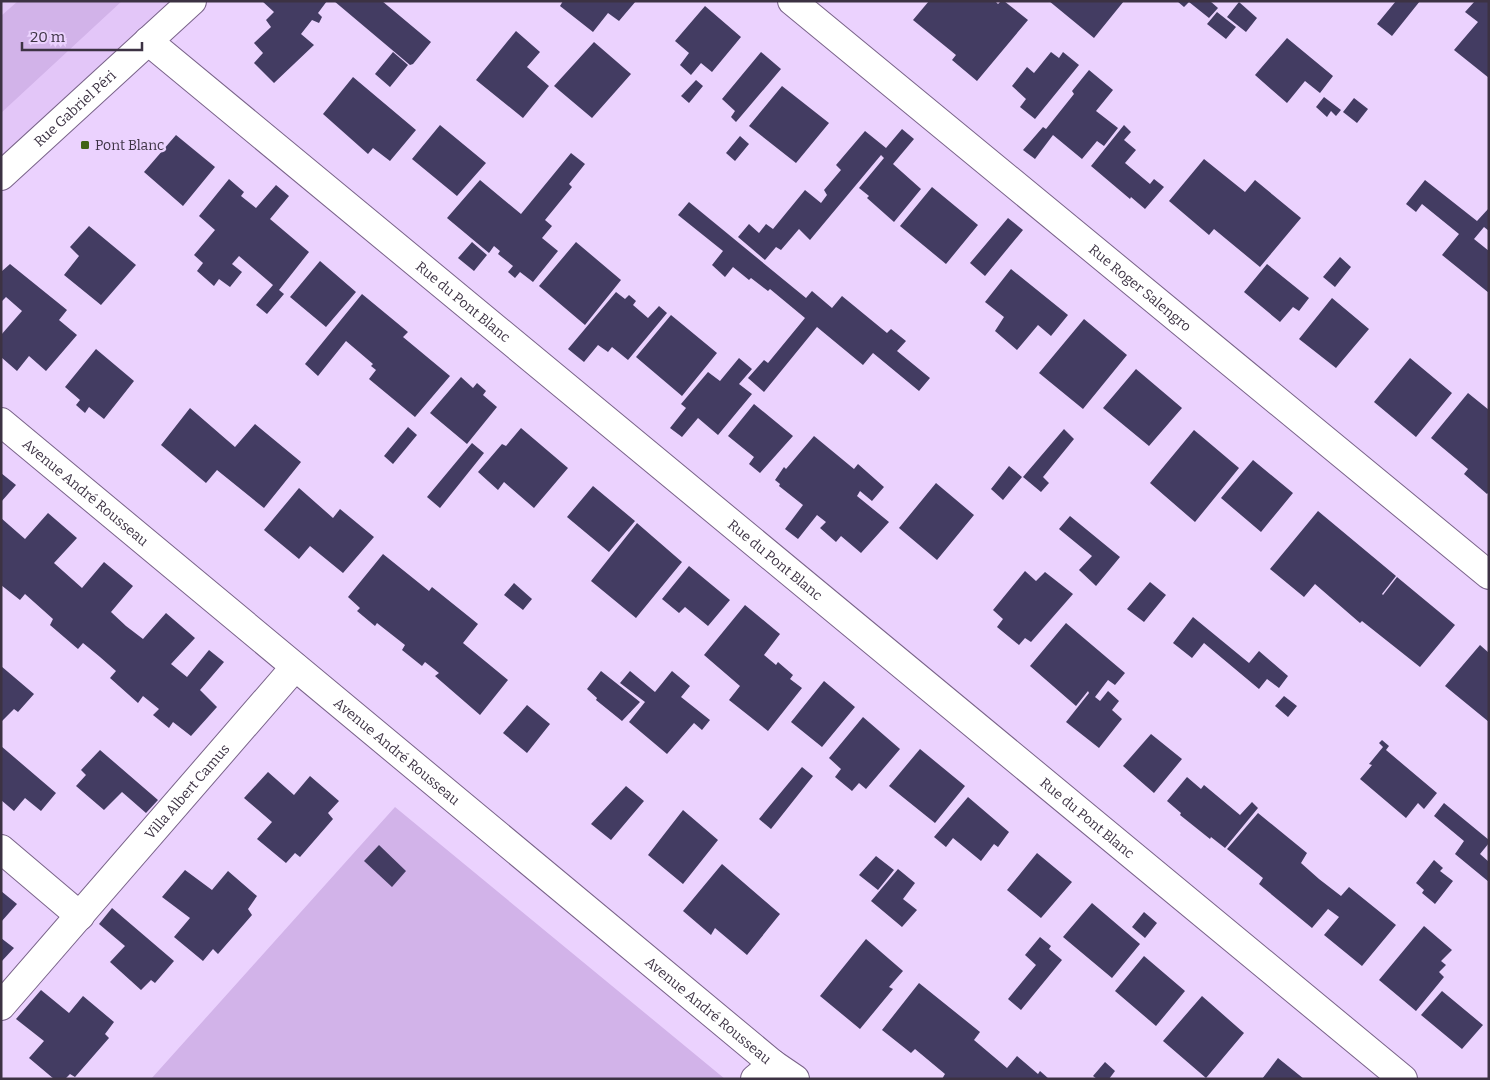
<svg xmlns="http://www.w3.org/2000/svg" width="1490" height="1080" font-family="Bitter,serif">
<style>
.built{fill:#e3c6f8}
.green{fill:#d2b3e9}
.building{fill:#433c62}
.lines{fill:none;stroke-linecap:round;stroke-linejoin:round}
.minor-casing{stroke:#796389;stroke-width:30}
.minor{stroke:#fff;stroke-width:28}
.poi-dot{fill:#416218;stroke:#ebd2fe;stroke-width:2}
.labels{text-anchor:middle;stroke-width:5;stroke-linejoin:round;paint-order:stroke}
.street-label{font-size:14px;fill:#3c3243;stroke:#ebd2fe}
.poi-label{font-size:14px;fill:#3c3243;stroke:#ebd2fe;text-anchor:start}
</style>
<rect width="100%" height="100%" fill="#ebd2fe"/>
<path class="built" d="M1 1H192L1 176Z"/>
<path class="green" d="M18 1H122L1 113V16Z
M395 807 725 1079H151Z"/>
<path class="building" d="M262 1H327L318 13 322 17 319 23 312 20 301 34 314 45 274 83 254 63 263 53 254 43 271 27 266 20 274 12Z
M334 1H382L431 42 413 64 410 65Z
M563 1H636L619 21 608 13 593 32 560 6Z
M929 1H995L998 4 1001 1H1004L1028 20 977 81 952 60 956 55 913 20Z
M1049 1H1124L1094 38Z
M1177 1H1210L1218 8 1209 18 1189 2 1184 7Z
M1396 1H1420L1392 36 1377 24Z
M1475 1H1489V78L1454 50 1478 22 1465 12Z
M1239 2 1257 18 1246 32 1227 17Z
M705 6 741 37 712 72 701 63 691 75 680 65 689 53 675 41Z
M1217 12 1236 27 1226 39 1207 24Z
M516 31 540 52 527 67 549 86 523 118 476 80Z
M1287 38 1333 76 1320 93 1305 81 1287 103 1255 75Z
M594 42 631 74 592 118 554 86Z
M393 52 408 65 390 87 375 74Z
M761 52 781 69 736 122 731 117 735 111 722 99Z
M1051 52 1059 58 1063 52 1079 65 1035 119 1020 107 1026 99 1012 86 1027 67 1034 73Z
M1089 70 1113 90 1096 111 1118 128 1104 146 1097 141 1082 159 1053 135 1035 159 1023 150 1043 127 1046 129 1074 94 1072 91Z
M353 77 416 130 390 161 373 148 368 154 323 114Z
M696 80 703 86 689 103 681 96Z
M782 86 829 123 796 163 749 126Z
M1324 97 1341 110 1336 116 1331 111 1327 117 1316 107Z
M1354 98 1368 109 1357 123 1343 112Z
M440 125 486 163 457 196 412 159Z
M1124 125 1131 132 1124 140 1136 150 1125 163 1150 184 1154 179 1164 187 1145 209 1131 197 1130 199 1091 166Z
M902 129 914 139 893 164 921 189 894 222 867 198 869 196 859 188 884 158 881 155 810 240 799 229 781 250 776 247 765 260 738 237 749 224 759 233 766 224 773 229 805 190 821 203 827 195 824 190 841 170 836 165 865 131 886 148Z
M176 135 215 167 183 206 144 172Z
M740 136 749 144 735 161 726 153Z
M571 153 585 164 569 184 572 187 545 220 552 226 542 238 558 251 533 282 520 272 515 278 508 272 513 266 498 254 500 251 494 246 489 253 447 218 480 180 521 214Z
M1204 159 1245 192 1255 180 1301 218 1260 267 1214 229 1209 235 1169 201Z
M229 179 244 192 241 196 256 208 276 185 289 196 270 219 309 252 279 290 284 294 267 314 256 305 273 285 239 256 232 264 242 272 230 287 219 279 214 286 197 271 203 263 194 255 215 230 199 216Z
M1425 180 1477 221 1489 208V231L1484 227 1474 239 1489 251V293L1442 255 1459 234 1422 204 1416 212 1406 204Z
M932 187 978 225 946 264 900 226Z
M689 202 806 298 812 291 832 308 842 296 887 333 891 329 906 341 897 351 930 378 919 391 873 353 863 365 817 327 764 392 748 378 764 360 768 363 805 318 770 289 768 291 751 278 749 280 733 267 725 277 712 265 723 251 678 215Z
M1008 218 1023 230 985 276 970 263Z
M89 226 136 265 101 305 64 275 79 256 70 247Z
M472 242 487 255 474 271 458 258Z
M576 242 621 280 585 325 539 286Z
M1340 257 1351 267 1335 287 1323 277Z
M320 261 356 292 326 327 290 297Z
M10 264 67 310 59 320 77 335 46 371 29 356 17 371 1 357V335L22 311 6 297 1 302V272Z
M1267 264 1309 298 1299 311 1293 307 1280 322 1244 292Z
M1011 269 1068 315 1051 336 1038 325 1017 350 995 331 1004 317 985 302Z
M616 292 625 299 629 295 636 301 633 305 648 318 659 306 667 313 628 360 612 347 608 352 598 345 584 362 568 349Z
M362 294 408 332 403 337 450 376 415 417 369 379 376 370 371 366 373 364 346 341 318 376 305 364Z
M1332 298 1369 329 1336 368 1299 339Z
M671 315 717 353 682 396 636 357Z
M1084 319 1127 355 1083 409 1039 373Z
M96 349 134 381 104 419 89 407 85 413 76 405 80 400 65 387Z
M739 358 752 369 739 384 752 394 718 435 698 418 682 437 670 428 686 408 681 404 708 372 720 381Z
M1410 358 1452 393 1416 437 1374 402Z
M1136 369 1182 408 1149 446 1103 408Z
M461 377 473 388 477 383 486 391 483 395 497 407 467 444 430 413Z
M1468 393 1489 410V492L1487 494 1464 474 1468 469 1431 438Z
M754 404 793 436 760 473 749 464 754 457 728 436Z
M190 408 235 447 255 424 301 462 264 508 217 470 206 483 161 445Z
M408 427 417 435 393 464 384 456Z
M521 428 568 468 534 508 504 482 498 490 478 472 502 444 506 446Z
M1064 429 1074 439 1043 477 1049 483 1041 492 1023 477Z
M1194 430 1239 468 1195 522 1150 483Z
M814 436 854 469 858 464 884 487 872 501 860 491 857 496 889 522 861 553 841 536 836 542 820 528 826 522 817 515 798 539 785 529 803 505 779 486 780 484 775 480 784 467 786 469Z
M472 443 484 453 440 508 427 497Z
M1253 460 1293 493 1261 532 1221 498Z
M1009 466 1022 477 1003 500 991 489Z
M1 473 16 485 1 502Z
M936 483 974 515 937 560 899 528Z
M593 486 635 521 609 552 567 517Z
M299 488 333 518 340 509 374 537 343 573 310 546 299 559 264 530Z
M1318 511 1396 576 1382 594 1383 595 1397 577 1455 625 1420 667 1362 621 1360 623 1315 584 1304 597 1270 569Z
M48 513 77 538 54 563 82 588 104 562 133 586 111 612 126 626 143 639 166 613 195 638 171 664 187 677 209 650 224 662 200 690 217 707 191 736 173 722 169 728 153 715 159 709 143 696 138 703 110 678 116 671 100 657 83 643 78 649 50 625 53 619 25 594 20 600 1 585V518L25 539Z
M1070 516 1120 557 1096 586 1079 570 1092 556 1059 529Z
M637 523 682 562 636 618 591 581Z
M383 554 429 591 432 587 478 624 463 643 508 680 480 715 435 676 439 673 425 662 422 666 402 650 405 645 377 623 375 626 357 611 360 608 348 597Z
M689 566 730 600 708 626 685 607 679 613 662 599Z
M1025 571 1036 581 1045 572 1073 594 1031 642 1025 638 1019 645 997 627 1003 619 993 610Z
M1150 582 1166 595 1144 622 1127 609Z
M514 583 532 599 523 610 504 595Z
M745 605 780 634 764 655 776 665 778 662 793 675 790 679 802 688 768 731 729 700 740 686 704 655Z
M1193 617 1249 663 1259 651 1288 676 1279 688 1267 679 1259 689 1204 643 1192 658 1173 643Z
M1066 623 1125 673 1115 685 1108 680 1095 697 1100 701 1108 691 1119 701 1112 710 1122 719 1099 748 1066 722 1089 693 1088 691 1076 706 1030 666Z
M1480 645 1489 653V722L1445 686Z
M1 666 34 694 18 712 14 709 1 722Z
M601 671 640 702 622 721 596 700 597 698 587 689Z
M630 671 655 692 672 671 690 686 681 697 710 720 702 730 694 723 667 754 629 722 645 702 620 683Z
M824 681 855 707 822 747 791 722Z
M1284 696 1297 706 1288 717 1275 706Z
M527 705 550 724 527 753 503 733Z
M863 717 900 749 866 789 859 783 852 791 835 777 841 769 829 758Z
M1151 734 1182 759 1154 793 1123 766Z
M1382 740 1389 746 1386 750 1437 793 1424 809 1418 803 1406 818 1360 779 1372 765 1369 764 1383 747 1379 743Z
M1 746 56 793 41 811 25 798 14 811 1 800Z
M920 749 965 786 935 823 889 786Z
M100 750 158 800 146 813 122 792 104 810 76 786 86 775 81 770Z
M802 767 813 776 771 829 759 819Z
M268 772 294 795 310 776 339 801 328 813 333 819 300 857 295 853 286 863 257 839 272 822 244 798Z
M1187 777 1201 789 1204 785 1240 815 1252 802 1258 808 1225 848 1211 837 1210 839 1180 815 1181 813 1167 801Z
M626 786 644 801 611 840 591 824Z
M968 797 1009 832 998 847 994 844 981 861 953 838 946 847 934 837Z
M1444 803 1489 840V843L1480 854 1489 862V882L1455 854 1464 841 1434 816Z
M683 810 718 840 683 884 648 855Z
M1258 813 1307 853 1301 863 1319 879 1341 896 1349 887 1396 925 1362 966 1324 935 1339 917 1328 909 1312 928 1259 884 1263 878 1227 849Z
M379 845 406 871 392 887 364 861Z
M1037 853 1072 882 1041 918 1007 890Z
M876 856 894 870 878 890 859 875Z
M1434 860 1443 868 1440 871 1453 881 1435 904 1422 893 1424 890 1416 883Z
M722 864 780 914 747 955 715 928 711 935 683 911Z
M898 869 915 883 903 899 917 910 902 927 871 901Z
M185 870 212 890 228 871 257 896 248 909 252 915 218 954 213 949 203 961 174 937 190 918 162 897Z
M1 891 17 904 1 922Z
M1092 903 1140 944 1112 978 1063 937Z
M112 908 174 961 155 983 151 980 141 990 110 962 125 946 99 924Z
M1144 912 1157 923 1145 938 1132 927Z
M1424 926 1452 950 1441 961 1446 965 1439 972 1444 977 1416 1011 1379 980Z
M1040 937 1051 946 1049 949 1062 960 1021 1010 1008 999 1036 965 1025 955Z
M1 938 14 948 1 962Z
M866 939 903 971 889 987 893 989 860 1029 820 996Z
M1144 956 1185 991 1156 1026 1115 991Z
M919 983 980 1032 974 1040 1007 1068 1017 1056 1038 1074 1040 1071 1049 1079H942L945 1074 915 1049 911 1053 882 1030Z
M41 990 69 1013 83 996 114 1022 105 1034 109 1038 75 1077 70 1074 65 1079H54L29 1058 44 1041 16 1019Z
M1442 991 1483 1025 1462 1049 1421 1015Z
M1202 996 1244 1033 1206 1078 1163 1041Z
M1278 1058 1304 1079H1262Z
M1105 1062 1115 1071 1109 1079H1097L1093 1076Z"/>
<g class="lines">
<defs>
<g id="minor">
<path id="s1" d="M792 1 1489 575"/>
<path id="s2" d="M148 41 1403 1079"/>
<path id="s3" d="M1 176 192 1"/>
<path id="s4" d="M1 422 773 1064 795 1079"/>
<path d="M1 849 80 916"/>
<path id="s5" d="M1 1006 295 667"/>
<path d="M755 1079 773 1064"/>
</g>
</defs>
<use href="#minor" class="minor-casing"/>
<use href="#minor" class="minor"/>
</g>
<rect class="poi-dot" x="80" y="140" width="10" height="10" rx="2.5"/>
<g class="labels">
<g class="street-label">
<text dy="5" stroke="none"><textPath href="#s3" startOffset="100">Rue Gabriel Péri</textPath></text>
<text dy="5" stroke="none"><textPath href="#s1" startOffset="451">Rue Roger Salengro</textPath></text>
<text dy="5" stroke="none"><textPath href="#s2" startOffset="409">Rue du Pont Blanc</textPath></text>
<text dy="5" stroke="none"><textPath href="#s4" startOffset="110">Avenue André Rousseau</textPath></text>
<text dy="5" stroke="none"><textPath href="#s2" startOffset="814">Rue du Pont Blanc</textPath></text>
<text dy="5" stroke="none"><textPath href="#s4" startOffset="515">Avenue André Rousseau</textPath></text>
<text dy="5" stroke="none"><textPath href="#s5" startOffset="284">Villa Albert Camus</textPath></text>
<text dy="5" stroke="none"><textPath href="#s2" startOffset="1219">Rue du Pont Blanc</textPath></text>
<text dy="5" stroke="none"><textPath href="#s4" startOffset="920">Avenue André Rousseau</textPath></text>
</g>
<g class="poi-label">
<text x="95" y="150">Pont Blanc</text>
</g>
</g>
<rect width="1490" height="1080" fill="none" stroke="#3c3243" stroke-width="5"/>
<path d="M22 42v8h120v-8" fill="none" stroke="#3c3243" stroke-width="2.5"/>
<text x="30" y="42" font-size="15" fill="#3c3243" stroke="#ebd2fe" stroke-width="4" paint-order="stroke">20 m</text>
</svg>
